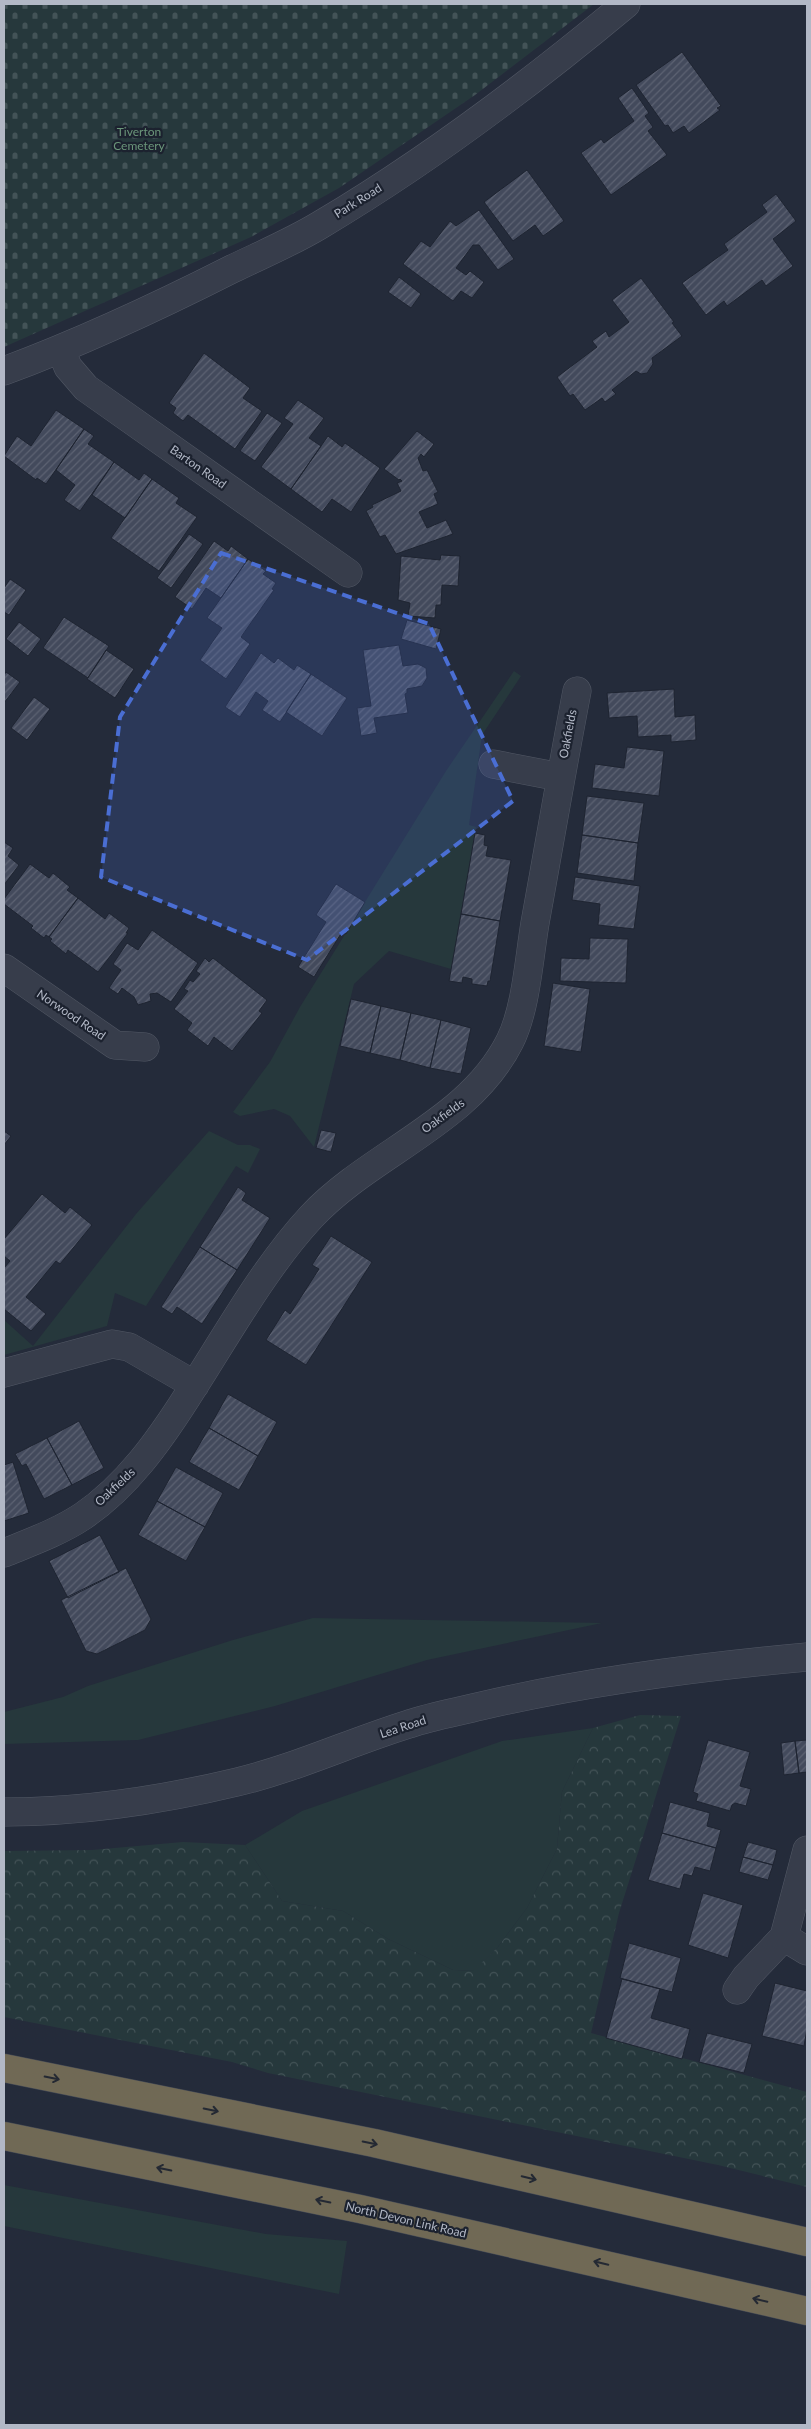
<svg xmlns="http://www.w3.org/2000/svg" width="811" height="2429" font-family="Lato,sans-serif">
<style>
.grass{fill:#26383c}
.forest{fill:url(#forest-crowns)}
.cemetery{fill:url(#cemetery-stones)}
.building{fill:url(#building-hatch);stroke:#1e2431}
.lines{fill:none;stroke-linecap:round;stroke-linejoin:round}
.minor-casing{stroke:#525865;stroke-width:29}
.highway-casing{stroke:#424855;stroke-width:29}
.minor{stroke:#373d4b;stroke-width:28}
.highway{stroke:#706955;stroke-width:28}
.oneway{stroke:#242933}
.marked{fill:#4a6ed3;fill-opacity:0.2;stroke:#4a6ed3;stroke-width:4;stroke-dasharray:10 6;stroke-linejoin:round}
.labels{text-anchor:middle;stroke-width:4.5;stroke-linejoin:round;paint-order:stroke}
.park-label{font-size:12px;fill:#6b967a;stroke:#1c222f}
.street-label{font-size:12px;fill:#b2b8c6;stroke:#1c222f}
</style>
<defs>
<pattern id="forest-crowns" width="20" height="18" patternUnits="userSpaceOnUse" patternTransform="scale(1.25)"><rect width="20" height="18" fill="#26383c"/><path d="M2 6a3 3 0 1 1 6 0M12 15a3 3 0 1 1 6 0" fill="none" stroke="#435357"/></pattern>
<pattern id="cemetery-stones" width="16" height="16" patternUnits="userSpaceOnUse" patternTransform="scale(1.25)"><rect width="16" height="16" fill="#26383c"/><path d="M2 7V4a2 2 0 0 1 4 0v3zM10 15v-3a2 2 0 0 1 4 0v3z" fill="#435357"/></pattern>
<pattern id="building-hatch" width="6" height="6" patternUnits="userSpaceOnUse" patternTransform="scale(1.25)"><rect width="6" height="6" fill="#434a5c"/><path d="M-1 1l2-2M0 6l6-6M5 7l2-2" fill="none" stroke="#5c6272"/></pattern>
</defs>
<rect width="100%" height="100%" fill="#242b3a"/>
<path class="grass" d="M514 671 521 676 482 735 469 825 476 827 475 833 451 969 389 951 354 984 314 1147 290 1116 274 1109 240 1116 233 1112 270 1062 300 1007 446 771Z
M209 1131 238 1145H250L260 1149 248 1173 236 1166 146 1306 115 1293 107 1326 4 1355V1320L33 1346 136 1214Z
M313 1618 602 1623 427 1660 275 1706 138 1740 4 1744V1712L63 1697 88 1686 233 1640Z
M593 1728 562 1792 557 1849 527 1908 498 1947 474 1971 453 1970 388 1939 343 1911 282 1901 245 1845 302 1811 502 1741Z
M4 2185 266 2234 347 2241 339 2294 4 2226Z"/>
<path class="forest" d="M640 1715 681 1716 619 1913 591 2033 807 2092V2187L718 2165 268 2073 232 2062 4 2017V1851L92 1850 183 1842 245 1845 282 1901 343 1911 388 1939 453 1970 473 1971 498 1947 527 1908 557 1849 562 1792 593 1728Z"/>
<path class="cemetery" d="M4 4H594L475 95 339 188 251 237 4 347Z"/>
<path class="building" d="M682 52 721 106 717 108 720 110 689 133 684 126 673 133 668 125 665 126 636 85Z
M632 88 649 113 645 116 653 127 648 131 667 155 611 195 581 153 601 139 604 143 634 121 618 98Z
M527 170 564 221 543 236 535 225 513 241 484 202Z
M776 194 796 221 773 239 793 266 766 286 762 280 727 306 724 301 706 315 682 283 728 250 724 244 767 212 762 205Z
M479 210 514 259 498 270 479 245H473L456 268 466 275 470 271 484 282 472 298 461 291 453 301 403 264 421 241 430 247 450 221 456 226Z
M399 277 421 294 411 308 388 292Z
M641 278 674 322 672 323 682 336 652 358 653 364 647 373 641 374 636 371 612 390 616 394 605 402 602 398 585 410 573 394 570 396 557 377 597 347 592 341 606 331 609 337 629 322 612 300Z
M204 353 250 388 243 398 262 411 235 449 188 415 183 421 173 413 176 408 169 403Z
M298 400 324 418 309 438 321 446 291 489 261 467 293 424 284 418Z
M56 410 84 429 46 484 37 478 36 480 4 456 17 436 31 446Z
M267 413 282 423 255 461 240 451Z
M84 429 94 436 88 444 114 462 80 511 64 500 75 485 56 470Z
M417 431 434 444 424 457 421 454 418 458 423 471 427 470 438 492 434 494 438 504 419 512 427 528 446 520 453 534 396 554 385 535 380 537 366 511 373 507 372 505 401 491 397 483 402 481 400 479 399 480 384 469Z
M328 436 342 447 345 443 380 468 351 512 332 499 322 512 291 489Z
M114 462 139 480 144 473 152 479 125 518 92 495Z
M152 479 179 498 176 503 197 517 159 571 111 538Z
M189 534 203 544 171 588 157 578Z
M214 541 228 551 231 546 248 559 221 598 206 588 192 609 175 597Z
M441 555 460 556 458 586 442 585 441 605H436L435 618 408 616 410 603 398 600 401 556 440 560Z
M248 559 266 571 263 574 276 583 272 589 274 590 241 637 250 644 226 679 200 660 222 628 207 618Z
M10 579 26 590 9 615 4 612V588Z
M64 617 109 646 88 678 43 648Z
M407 620 441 629 436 649 401 639Z
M19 622 41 639 28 656 6 639Z
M399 645 403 666 418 664 426 668 427 678 422 686 407 689V693L405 694 408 713 374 718 377 733 361 736 357 708 371 706 363 650Z
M106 650 134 669 115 698 87 679Z
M261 653 274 663 278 658 294 670 297 665 311 674 280 722 262 710 268 701 256 692 240 717 225 707Z
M6 672 20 682 4 703V675Z
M311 674 347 698 322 736 286 712Z
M674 689 675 717 695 715 696 740 671 742V735L638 737 637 716 609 718 607 693Z
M34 697 50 709 27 740 11 728Z
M627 747 664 751 659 796 592 788 595 764 624 768Z
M587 796 644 803 638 843 582 835Z
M475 833 485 835 484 845 488 846 486 856 511 860 500 921 461 914Z
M582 835 638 843 634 881 577 873Z
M4 842 13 848 8 856 19 865 4 885Z
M30 864 49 878 53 873 70 887 67 890 78 898 49 937 46 935 44 938 31 928 33 926 4 904V899Z
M575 877 640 886 634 929 598 925 600 904 572 900Z
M336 884 365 902 346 934 342 932 314 977 298 967 326 922 316 915Z
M78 898 105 919 109 913 129 928 126 933H128L98 972 68 950 66 954 50 941 52 939 49 937Z
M461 914 500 921 490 981H488L487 986 472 984V979L463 977 462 983 449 981Z
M152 930 198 963 171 1002 157 993 150 994 151 1001 138 1005 134 997 122 988 118 994 109 988 121 970 113 964 127 943 138 950Z
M590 938 628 939 626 983 560 981 561 958 589 959Z
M205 958 209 962 213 958 267 1000 259 1011 262 1013 232 1051 214 1037 208 1046 187 1030 192 1023 174 1009 188 991 184 989 190 980 193 982 200 974 196 971Z
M553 983 590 989 581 1052 544 1046Z
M351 999 381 1006 370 1053 340 1046Z
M381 1006 411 1013 400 1060 370 1053Z
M411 1013 441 1020 430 1068 400 1060Z
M441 1020 471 1028 461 1074 430 1068Z
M321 1130 336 1133 331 1152 316 1148Z
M4 1131 11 1136 4 1145Z
M238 1187 246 1193 242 1200 270 1218 237 1270 200 1247Z
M42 1194 65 1213 70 1207 92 1225 60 1264 56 1261 26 1297 46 1314 31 1331 4 1309V1268L10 1261 4 1256V1239Z
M331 1236 372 1262 306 1365 266 1340 285 1310 290 1314 319 1269 312 1265Z
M200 1247 237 1270 202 1324 177 1307 172 1314 161 1307Z
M228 1394 277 1422 258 1456 209 1428Z
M79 1421 104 1468 72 1485 47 1438Z
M209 1428 258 1456 239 1490 189 1462Z
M47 1438 72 1485 44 1499 26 1464 22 1466 15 1454Z
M13 1462 29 1513 4 1521V1465Z
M176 1467 223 1493 205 1527 157 1501Z
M157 1501 205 1527 186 1561 138 1535Z
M100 1535 119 1572 68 1598 49 1561Z
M126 1568 151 1619 145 1630 97 1654 86 1651 61 1600Z
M708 1740 750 1752 740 1786 751 1789 746 1806 735 1803 732 1805 730 1811 696 1801 698 1794 693 1792Z
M807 1740V1772L799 1773 795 1741Z
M795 1741 799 1773 784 1775 781 1743Z
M670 1802 710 1813 707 1826 721 1830 716 1848 662 1833Z
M662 1833 716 1848 710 1871 695 1867 692 1876 684 1874 680 1889 648 1880Z
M748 1842 777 1850 773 1865 743 1857Z
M743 1857 773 1865 768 1880 739 1872Z
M703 1893 743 1905 728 1958 688 1945Z
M629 1943 681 1958 672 1992 620 1978Z
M622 1979 660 1989 651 2018 690 2029 682 2059 606 2038Z
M775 1983 807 1991V2029L804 2046 762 2036Z
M707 2033 752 2044 744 2073 699 2062Z"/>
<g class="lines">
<defs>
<path id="minor" d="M61 350 68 367 86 388 348 573
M4 371C82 342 157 307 232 269 261 255 292 242 320 225 428 161 530 84 626 4
M493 764 560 777
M4 968 115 1045 145 1047
M4 1373 112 1344 129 1347 195 1385
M4 1553C31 1542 59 1532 83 1516 127 1486 159 1441 187 1397 226 1337 263 1269 311 1217 372 1152 469 1123 510 1041 526 1009 529 959 535 923 549 846 562 769 577 691
M4 1812C81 1812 162 1800 237 1782 296 1768 351 1742 409 1724 432 1716 457 1712 481 1706 588 1681 697 1667 807 1657
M807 1850 784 1937 807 1951
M737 1990 746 1977 784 1937"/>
<path id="highway" d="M4 2068 374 2143 807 2242
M4 2136 360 2209 807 2311"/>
</defs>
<use href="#minor" class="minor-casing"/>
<use href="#highway" class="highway-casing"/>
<use href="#minor" class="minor"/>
<use href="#highway" class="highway"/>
</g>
<defs><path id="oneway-shaft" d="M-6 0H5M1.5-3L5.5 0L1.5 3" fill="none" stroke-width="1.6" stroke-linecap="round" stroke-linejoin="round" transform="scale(1.25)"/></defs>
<g class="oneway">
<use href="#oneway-shaft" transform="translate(52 2078) rotate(11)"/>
<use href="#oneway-shaft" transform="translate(211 2110) rotate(12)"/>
<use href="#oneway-shaft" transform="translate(370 2143) rotate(12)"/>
<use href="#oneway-shaft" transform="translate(164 2169) rotate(-168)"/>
<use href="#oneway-shaft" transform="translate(529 2178) rotate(13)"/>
<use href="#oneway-shaft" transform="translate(323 2201) rotate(-168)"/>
<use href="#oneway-shaft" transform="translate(601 2263) rotate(-167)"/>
<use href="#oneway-shaft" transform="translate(760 2300) rotate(-167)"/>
</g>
<path class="marked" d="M221 553 429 624 513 801 307 960 101 877 120 717Z"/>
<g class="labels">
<g class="park-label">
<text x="139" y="136">Tiverton<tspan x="139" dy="14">Cemetery</tspan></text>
</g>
<g class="street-label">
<text transform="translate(358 201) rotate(-32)" y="4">Park Road</text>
<text transform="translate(198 467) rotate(35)" y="4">Barton Road</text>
<text transform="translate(568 734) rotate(-79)" y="4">Oakfields</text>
<text transform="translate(71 1015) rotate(34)" y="4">Norwood Road</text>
<text transform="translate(443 1116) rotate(-36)" y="4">Oakfields</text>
<text transform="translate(115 1487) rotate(-43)" y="4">Oakfields</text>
<text transform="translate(403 1727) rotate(-18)" y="4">Lea Road</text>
<text transform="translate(406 2220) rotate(13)" y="4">North Devon Link Road</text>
</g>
</g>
<rect width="811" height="2429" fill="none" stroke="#b2b8c6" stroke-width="10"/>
</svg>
